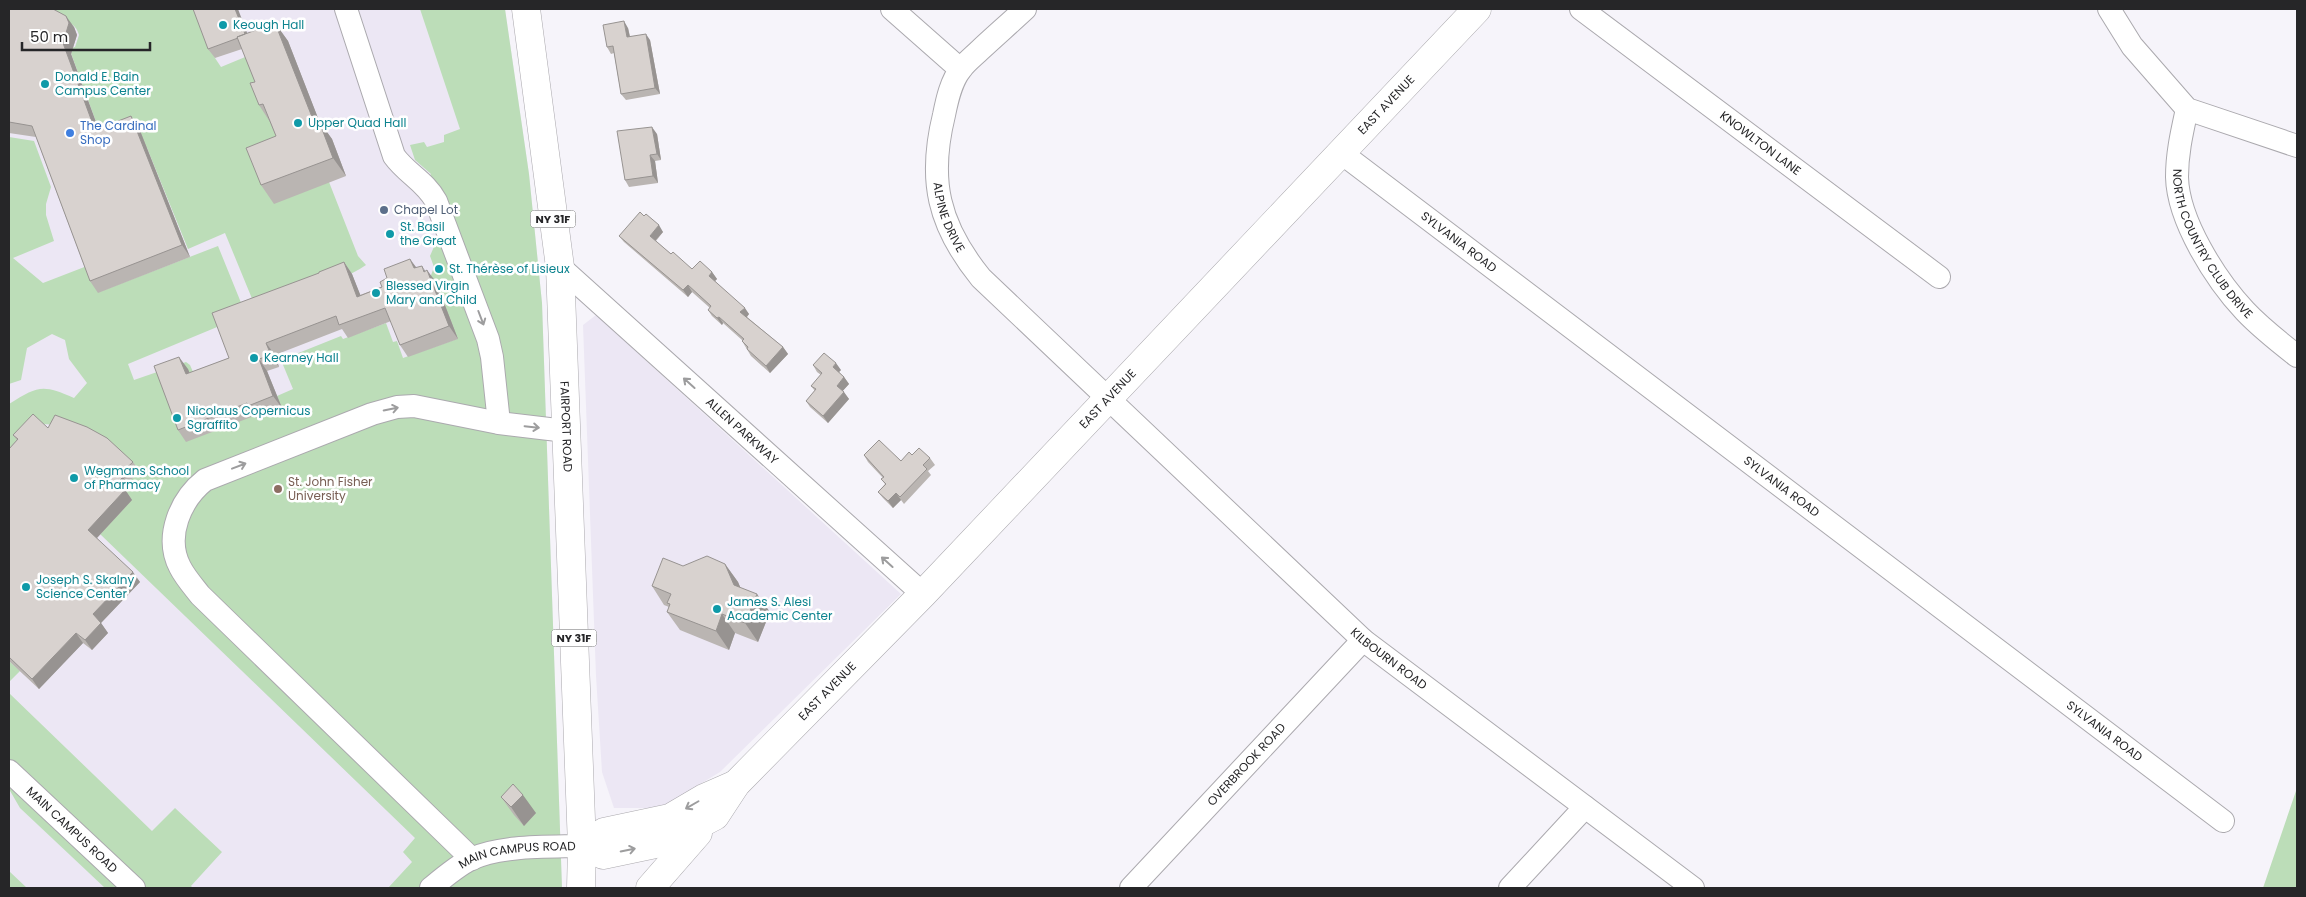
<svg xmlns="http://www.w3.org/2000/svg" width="2306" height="897" font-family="Poppins,sans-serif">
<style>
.built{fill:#ece7f4}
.green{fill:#bcddb8}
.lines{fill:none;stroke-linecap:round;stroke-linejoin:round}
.minor-casing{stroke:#aba9ae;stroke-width:24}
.major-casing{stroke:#aba9ae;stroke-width:29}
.minor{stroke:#fff;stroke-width:22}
.major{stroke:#fff;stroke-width:28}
.wall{fill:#bab5b2}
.shaded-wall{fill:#979391}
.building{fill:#d8d2cf;stroke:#979391}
.oneway{stroke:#9d9d9e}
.culture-dot{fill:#0f9aa8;stroke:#fff;stroke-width:2}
.shop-dot{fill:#3f7fe0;stroke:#fff;stroke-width:2}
.service-dot{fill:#5c6f8a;stroke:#fff;stroke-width:2}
.education-dot{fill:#8d6e63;stroke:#fff;stroke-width:2}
.labels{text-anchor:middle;stroke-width:5;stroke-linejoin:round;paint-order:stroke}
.shield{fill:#fff;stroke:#676768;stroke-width:1}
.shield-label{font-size:11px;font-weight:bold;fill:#262628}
.culture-label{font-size:12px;fill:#0d838f;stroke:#fff;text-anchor:start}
.street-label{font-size:12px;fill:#262628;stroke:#fff}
.shop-label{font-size:12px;fill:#366cbe;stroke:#fff;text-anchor:start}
.service-label{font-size:12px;fill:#4e5e75;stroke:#fff;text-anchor:start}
.education-label{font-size:12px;fill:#785e54;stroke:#fff;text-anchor:start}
</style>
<rect width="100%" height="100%" fill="#f6f4fa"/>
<path class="built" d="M9 9H505L529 174 542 303 562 888H9Z
M596 315 901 594 720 772 661 808H614L602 772 596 676 583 325Z"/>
<path class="green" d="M53 9H196L215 58 221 67 250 55 329 182 358 256 366 265C333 287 291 292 253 301L225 233 188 249 147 148 103 141 69 48 75 47 79 35C76 25 71 22 60 21Z
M420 9H505L529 174 542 303 562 888H388L412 862 403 852 415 838 100 534 62 425 40 424 9 456V404C38 386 42 384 74 398L87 383 69 359 65 340 52 334 27 348 21 380 9 384V137L34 141 51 187 46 204V215L54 241 13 258 43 283 87 266 99 292 218 246 246 315 128 364 134 380 186 362 190 365 197 381 163 378 255 415 281 408 277 396 293 389 281 360 341 336 343 339 386 323 393 342 397 341 403 358 457 339 436 283 430 278 434 267 430 256 436 242 456 234 429 177 431 174 415 160 410 145 424 142 427 147 444 142V135L460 129Z
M9 661 20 671 9 682Z
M9 693 152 831 175 808 222 852 191 886 193 888H105L20 808 9 789Z
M2297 788V888H2263Z
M9 871 27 888H9Z"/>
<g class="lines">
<defs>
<g id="minor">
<path d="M346 9 394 156C407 174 425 181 436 201L488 339 492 357 499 423"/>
<path d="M892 9 960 69"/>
<path id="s1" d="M1025 9C1010 23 995 36 980 50 974 56 966 62 961 69 951 81 947 100 944 115 928 180 938 225 981 278L1363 640 1693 888"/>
<path id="s2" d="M1581 9 1939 277"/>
<path d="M2109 9 2132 46 2187 109 2297 146"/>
<path id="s3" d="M2187 109C2182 132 2177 153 2177 177 2178 221 2216 280 2245 311 2261 328 2279 342 2297 356"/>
<path id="s4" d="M1340 152 2223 821"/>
<path id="s5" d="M560 267 923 594"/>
<path id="s6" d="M9 771 134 888"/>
<path d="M472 859 200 595C193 586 185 577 180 567 164 536 181 499 205 480L372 414 397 407 414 406 499 423 566 431"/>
<path id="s7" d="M431 888C443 878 457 866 471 859 501 845 549 847 582 846"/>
<path id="s8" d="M1131 888 1363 640"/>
<path d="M1510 888 1585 807"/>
</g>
<g id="major">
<path id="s9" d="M526 9 560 267 582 846 581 888"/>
<path id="s10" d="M582 846 603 855 665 842 715 816 736 784 923 594 1477 9"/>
<path d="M582 846 604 832 670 818 704 798 736 784"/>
<path d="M650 888 698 833"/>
</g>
</defs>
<use href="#minor" class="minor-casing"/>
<use href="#major" class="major-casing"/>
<use href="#minor" class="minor"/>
<use href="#major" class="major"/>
</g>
<path class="wall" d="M9 9 74 27 77 35 71 54 98 129 131 116 139 128 190 257 98 293 90 281 36 137 9 133V136Z
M275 23 288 41 319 121 332 139 346 176 274 204 261 185 276 136 270 122 259 105 255 82 242 49 215 58 208 49Z
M628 28 630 36 650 40 660 94 626 100 621 94 614 53 611 54 607 47Z
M657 134 661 160 655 161 658 183 629 187 625 180Z
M644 216 663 232 656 241 671 254 692 269 712 272 717 279 715 281 749 314 747 317 783 347 788 354 770 373 751 356 742 341V340L723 323 722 325 712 316 708 310 710 308 692 292 688 297 624 242 619 236Z
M344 262 352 274 360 295 382 287 416 268 425 271 436 282 458 339 408 357 400 345 391 321 348 338 342 329 275 355 279 367 267 371 282 408 256 418 254 416 186 442 178 430 188 369 189 373 229 358 319 273Z
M813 365 841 370 839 372 844 377 849 384 842 391 849 399 828 423 810 407 806 401 815 391 811 386 821 375 817 372Z
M48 428 133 462 140 472 127 483 130 487 126 491 132 500 97 538 140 582 101 623 108 633 92 650 83 643 39 689 9 661V449L17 440 13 435Z
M864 455 901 461 912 455 930 458 935 465 928 471 931 475 904 504 901 500 893 508 883 498 878 492 885 484 881 479 883 478 868 462Z
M725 564 738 582 740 587 770 612 758 642 735 633 729 650 680 630 667 612 669 607 664 605 652 586 683 566Z
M501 797 536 813 524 826 514 815Z"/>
<path class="shaded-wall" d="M235 9H238L252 46 245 36Z
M66 16 74 27 77 35 71 54 103 141 95 130 63 43Z
M624 21 628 28 631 43 627 37Z
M275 23 288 41 327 141 314 122Z
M646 34 650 40 660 94 655 88Z
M131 116 139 128 190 257 182 245Z
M319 121 332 139 346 176 333 158Z
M652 127 657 134 661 160 657 154Z
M650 155 655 161 658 183 653 176Z
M659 225 663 232 654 242 650 236Z
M410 259 419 271 414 268Z
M344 262 352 274 366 309 357 297Z
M422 266 430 278 427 270 436 282 458 339 449 326Z
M712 272 717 279 714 282 709 276Z
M688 285 692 292 688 297 683 290Z
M745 308 749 314 745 319 740 312Z
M719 317 723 323 722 325 717 318Z
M266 343 275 355 279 367 271 355Z
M783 347 788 354 770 373 766 366Z
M179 357 188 369 195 386 186 374Z
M259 359 267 371 282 408 273 396Z
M836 363 841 370 837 374 833 367Z
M844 377 849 384 841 393 837 386Z
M844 392 849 399 828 423 823 416Z
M123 477 130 487 126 491 132 500 95 540 88 530 117 483Z
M896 493 901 500 893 508 888 501Z
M725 564 738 582 747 603 734 585Z
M133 572 140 582 100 624 93 614Z
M757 594 770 612 758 642 745 623Z
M722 614 735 633 729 650 716 631Z
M101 623 108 633 92 650 85 640Z
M76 633 83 643 39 689 32 679Z
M523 795 536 813 524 826 511 807Z"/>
<path class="building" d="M9 9H53L66 16 69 23 63 43 95 130 131 116 182 245 90 281 32 126 9 122Z
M193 9H235L245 34 237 37 238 38 208 49Z
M624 21 627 37 646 34 655 88 621 94 613 46 607 47 603 25Z
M275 23 314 122 319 121 333 158 261 185 246 148 276 136 263 104 259 105 250 83 255 82 237 37Z
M652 127 657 154 650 155 653 176 625 180 617 131Z
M640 212 644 216 646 214 659 225 650 236 671 254 673 252 692 269 700 261 712 272 709 276 745 308 740 312 783 347 766 366 747 349 748 347 742 341 744 339 719 317 717 318 708 310 711 306 688 285 683 290 619 236Z
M410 259 414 268 422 266 424 272 427 270 449 326 400 345 385 308 339 325 336 316 266 343 271 355 259 359 273 396 248 406 247 403 178 430 154 366 179 357 186 374 229 358 212 313 319 273V272L344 262 357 297 382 287 380 282 387 278 384 269Z
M824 353 836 363 833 367 844 377 837 386 844 392 823 416 806 401 816 389 811 386 822 373 813 365Z
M33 414 48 428 55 415 87 427 107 438 133 462 120 474 123 477 117 483 125 490 88 530 133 572 93 614 101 623 85 640 76 633 32 679 9 657V449L18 439 13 435Z
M879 440 901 461 909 452 912 455 919 448 930 458 923 465 927 469 900 497 896 493 888 501 878 492 886 484 881 479 884 477 864 455Z
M707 556 725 564 734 585 757 594 745 623 722 614 716 631 667 612 670 604 667 603 671 594 652 586 663 558 683 566Z
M513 784 523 795 511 807 501 797Z"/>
<defs><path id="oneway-shaft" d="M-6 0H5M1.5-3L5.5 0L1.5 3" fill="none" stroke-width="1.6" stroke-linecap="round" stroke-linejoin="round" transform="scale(1.25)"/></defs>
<g class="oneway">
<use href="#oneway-shaft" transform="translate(481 318) rotate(69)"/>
<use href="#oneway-shaft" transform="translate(689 383) rotate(-138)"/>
<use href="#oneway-shaft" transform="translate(391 409) rotate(-11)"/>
<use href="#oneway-shaft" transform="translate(532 427) rotate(6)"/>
<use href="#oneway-shaft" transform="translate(239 466) rotate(-21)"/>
<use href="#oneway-shaft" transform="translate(887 562) rotate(-138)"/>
<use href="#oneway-shaft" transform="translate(692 805) rotate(150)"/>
<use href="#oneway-shaft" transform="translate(628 850) rotate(-11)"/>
</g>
<g class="culture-dot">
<circle cx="223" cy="25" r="5"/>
<circle cx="45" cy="84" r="5"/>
<circle cx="298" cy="123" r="5"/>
<circle cx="390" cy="234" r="5"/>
<circle cx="439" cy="269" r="5"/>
<circle cx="376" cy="293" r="5"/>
<circle cx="254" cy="358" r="5"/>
<circle cx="177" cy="418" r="5"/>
<circle cx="74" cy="478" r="5"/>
<circle cx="26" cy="587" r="5"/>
<circle cx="717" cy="609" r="5"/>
</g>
<circle class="shop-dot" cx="70" cy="133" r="5"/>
<circle class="service-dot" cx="384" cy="210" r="5"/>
<circle class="education-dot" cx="278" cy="489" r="5"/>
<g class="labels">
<g class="shield">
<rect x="530.5" y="210.5" width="45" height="17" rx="4"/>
<rect x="551.5" y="629.5" width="45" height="17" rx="4"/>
</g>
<g class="shield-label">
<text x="553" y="223">NY 31F</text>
<text x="574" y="642">NY 31F</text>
</g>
<g class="culture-label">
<text x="233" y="29">Keough Hall</text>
<text x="55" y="81">Donald E. Bain<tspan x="55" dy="14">Campus Center</tspan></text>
<text x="308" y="127">Upper Quad Hall</text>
<text x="400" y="231">St. Basil<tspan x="400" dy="14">the Great</tspan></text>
<text x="449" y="273">St. Thérèse of Lisieux</text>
<text x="386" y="290">Blessed Virgin<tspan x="386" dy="14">Mary and Child</tspan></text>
<text x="264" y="362">Kearney Hall</text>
<text x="187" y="415">Nicolaus Copernicus<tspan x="187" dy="14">Sgraffito</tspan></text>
<text x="84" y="475">Wegmans School<tspan x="84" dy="14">of Pharmacy</tspan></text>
<text x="36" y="584">Joseph S. Skalny<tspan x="36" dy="14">Science Center</tspan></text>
<text x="727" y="606">James S. Alesi<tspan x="727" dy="14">Academic Center</tspan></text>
</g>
<g class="street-label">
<text dy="4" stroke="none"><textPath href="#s10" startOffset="1121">EAST AVENUE</textPath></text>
<text dy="4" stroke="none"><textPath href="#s2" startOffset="224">KNOWLTON LANE</textPath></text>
<text dy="4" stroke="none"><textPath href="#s1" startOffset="242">ALPINE DRIVE</textPath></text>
<text dy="4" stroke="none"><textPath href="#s4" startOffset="149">SYLVANIA ROAD</textPath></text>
<text dy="4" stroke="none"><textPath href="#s3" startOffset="145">NORTH COUNTRY CLUB DRIVE</textPath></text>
<text dy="4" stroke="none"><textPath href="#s10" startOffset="716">EAST AVENUE</textPath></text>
<text dy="4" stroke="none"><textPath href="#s9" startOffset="420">FAIRPORT ROAD</textPath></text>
<text dy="4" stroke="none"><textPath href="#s5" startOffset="245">ALLEN PARKWAY</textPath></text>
<text dy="4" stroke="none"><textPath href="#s4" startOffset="554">SYLVANIA ROAD</textPath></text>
<text dy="4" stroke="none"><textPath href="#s1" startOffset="870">KILBOURN ROAD</textPath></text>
<text dy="4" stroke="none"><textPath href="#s10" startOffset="311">EAST AVENUE</textPath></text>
<text dy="4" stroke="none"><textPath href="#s4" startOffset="959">SYLVANIA ROAD</textPath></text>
<text dy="4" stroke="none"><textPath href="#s8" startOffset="169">OVERBROOK ROAD</textPath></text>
<text dy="4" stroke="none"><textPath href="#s6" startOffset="86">MAIN CAMPUS ROAD</textPath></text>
<text dy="4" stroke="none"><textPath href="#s7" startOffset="96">MAIN CAMPUS ROAD</textPath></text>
</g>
<g class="shop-label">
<text x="80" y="130">The Cardinal<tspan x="80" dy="14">Shop</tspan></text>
</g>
<g class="service-label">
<text x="394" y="214">Chapel Lot</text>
</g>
<g class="education-label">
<text x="288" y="486">St. John Fisher<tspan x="288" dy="14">University</tspan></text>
</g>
</g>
<rect width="2306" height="897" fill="none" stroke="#262628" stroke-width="20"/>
<path d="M22 42v8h128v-8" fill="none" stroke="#262628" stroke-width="2.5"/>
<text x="30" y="42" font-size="15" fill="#262628" stroke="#ffffff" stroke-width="4" paint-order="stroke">50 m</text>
</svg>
